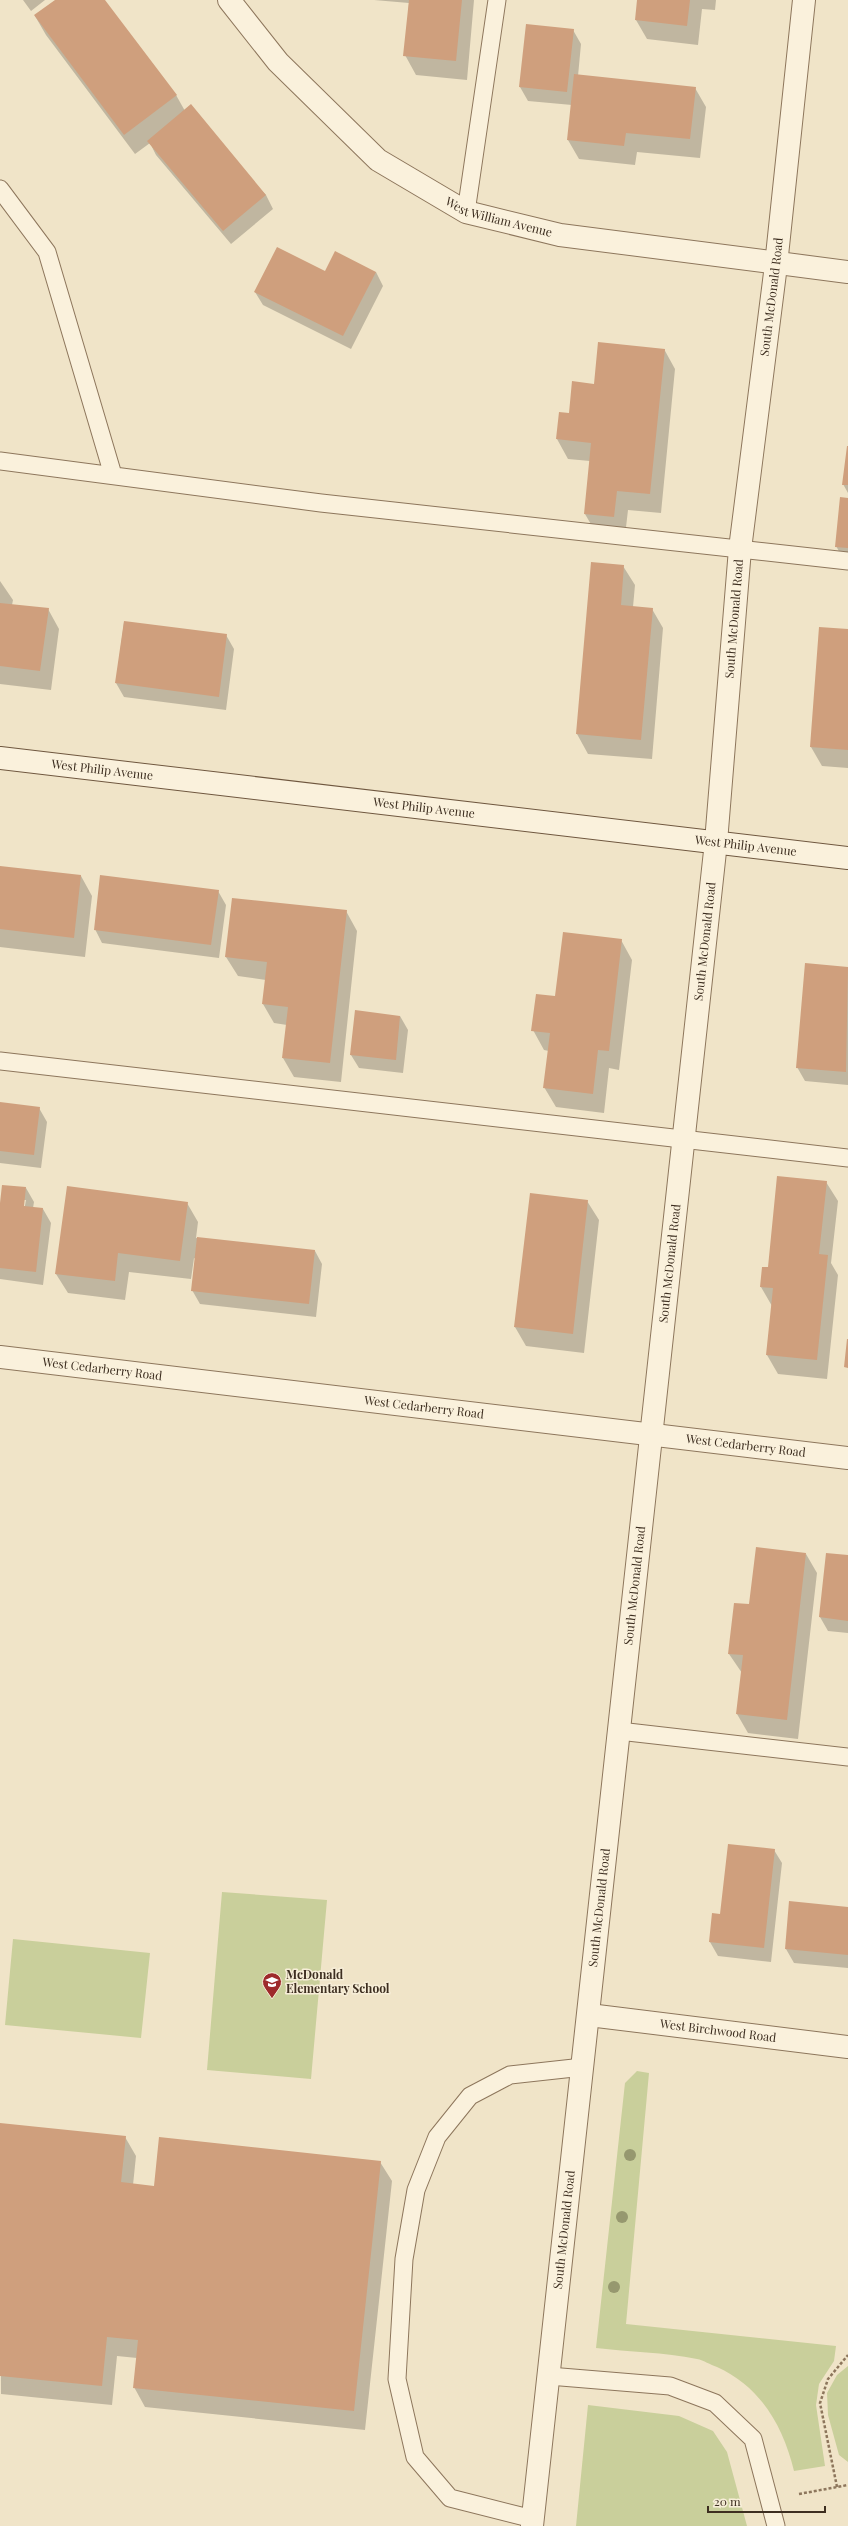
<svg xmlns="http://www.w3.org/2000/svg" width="848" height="2526" font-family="'Playfair Display',serif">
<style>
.green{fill:#c9cf9b}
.shadow{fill:#0003;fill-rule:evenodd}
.building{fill:#cf9f7d}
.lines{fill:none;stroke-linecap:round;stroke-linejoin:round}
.service-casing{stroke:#8d765c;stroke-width:19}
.minor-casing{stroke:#8d765c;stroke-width:24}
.tertiary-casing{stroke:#8d765c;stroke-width:24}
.secondary-casing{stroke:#6f573f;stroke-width:24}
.path{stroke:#8d765c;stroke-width:2.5;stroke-dasharray:3 2;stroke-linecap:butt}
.service{stroke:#faf1dc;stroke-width:17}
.minor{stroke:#faf1dc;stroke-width:22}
.tertiary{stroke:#faf1dc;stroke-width:22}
.secondary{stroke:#faf1dc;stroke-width:22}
.tree{fill:#96986f}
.labels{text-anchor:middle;stroke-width:3;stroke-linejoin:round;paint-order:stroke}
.street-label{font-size:12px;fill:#3d2e20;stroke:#f7eed8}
.poi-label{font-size:12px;font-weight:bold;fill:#3d2e20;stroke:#f7eed8;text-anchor:start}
</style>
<rect width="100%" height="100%" fill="#f0e4c8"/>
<path class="green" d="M222 1892 327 1900 311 2079 207 2070Z
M13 1939 150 1953 141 2038 5 2025Z
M637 2071 649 2073 626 2324 836 2346 834 2361 819 2384 816 2405 825 2466 794 2471C783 2426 761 2387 717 2367 710 2365 704 2360 697 2359 664 2352 629 2352 596 2348L625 2083Z
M848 2366V2462L839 2455 828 2415 827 2393 837 2375Z
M588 2405 679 2416 713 2431 727 2452 747 2526H576Z"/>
<path class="shadow" d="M23 0H45L31 11Z
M56 0H104L176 95 185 111 266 195 273 209 231 244 156 155 150 143 135 154 46 35 35 16Z
M374 0H474L467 80 416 75 405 55 409 3Z
M638 0H716L715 10 702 9 698 45 647 39 636 20Z
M527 25 573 30 581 44 578 76 695 88 706 107 700 158 637 152 635 165 579 159 568 140 572 105 528 101 520 87Z
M326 272H376L383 286 351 349 263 305 255 292Z
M664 349 675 369 661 513 628 510 625 536 596 533 585 514 590 461 568 459 557 439 560 413 570 414 594 385Z
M848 446V493L843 484Z
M848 499V561L844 560 836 546Z
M592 563 623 566 635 585 633 607 652 609 663 628 652 759 588 754 577 734Z
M0 581 13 600 12 605 48 609 59 629 51 690 0 684Z
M124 622 226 635 234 649 226 710 124 697 116 683Z
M848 630V768L822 766 811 747Z
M0 867 81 876 92 896 85 957 0 947Z
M218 891 226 905 219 958 102 943 95 929Z
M346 911 357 931 341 1082 294 1077 283 1058 287 1025 274 1023 263 1004 266 980 238 976 226 957Z
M621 940 632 960 619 1070 609 1068 604 1113 556 1107 544 1087 549 1051 544 1050 533 1030Z
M806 964 848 968V1085L805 1081 797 1067Z
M400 1016 408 1030 403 1073 359 1068 351 1055Z
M0 1103 39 1108 47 1122 41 1168 0 1163Z
M826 1182 838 1201 831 1263 838 1275 827 1379 778 1374 767 1355 772 1306 761 1287 769 1268Z
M26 1188 34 1202 33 1208 43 1209 51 1223 43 1285 0 1279V1207ZM24 1200H26L24 1211Z
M587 1201 599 1220 584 1353 526 1346 515 1327Z
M187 1203 198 1222 196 1238 315 1251 322 1264 316 1317 200 1304 192 1290 196 1259 194 1258 191 1279 129 1272 125 1300 68 1293 56 1274Z
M806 1554 817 1573 798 1739 748 1733 737 1714 742 1673 729 1654 750 1605Z
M827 1554 848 1556V1633L828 1631 820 1617Z
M774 1850 782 1863 771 1962 718 1956 710 1942Z
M790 1902 848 1908V1968L794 1963 786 1949Z
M0 2124 125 2137 136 2156 133 2185 155 2187 380 2162 392 2181 365 2430 145 2407 134 2387 137 2358 117 2356 112 2405 1 2394Z"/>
<path class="building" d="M55 0H105L177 95 124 135 34 15Z
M409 0H462L456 61 403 56Z
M637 0H690L687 26 635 20Z
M526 24 574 29 567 92 519 87Z
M574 74 696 87 690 139 626 133 624 146 567 140Z
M191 104 266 195 223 231 147 141Z
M277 247 325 271 335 251 376 272 343 336 254 292Z
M598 342 665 349 650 494 617 491 614 517 584 514 591 443 556 439 559 412 569 413 572 381 594 384Z
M847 446H848V485H842Z
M840 497 848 498V548L835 547Z
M591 562 624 565 621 605 653 608 641 740 576 734Z
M0 603 49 608 40 671 0 666Z
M124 621 227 634 219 697 115 683Z
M819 627 848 629V750L810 747Z
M0 866 81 875 74 938 0 929Z
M100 875 219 890 211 945 94 930Z
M232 898 347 910 330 1063 282 1058 288 1007 262 1004 267 962 225 957Z
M563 932 622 939 609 1051 598 1050 593 1094 543 1088 550 1033 531 1031 536 994 555 996Z
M805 963 848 967 846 1072 796 1068Z
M355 1010 400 1016 396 1060 350 1055Z
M0 1102 40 1107 34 1155 0 1151Z
M777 1176 827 1181 819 1254 828 1255 817 1360 766 1355 773 1288 760 1287 762 1267H768Z
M2 1185 26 1187 24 1206 43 1208 36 1272 0 1268V1203Z
M67 1186 188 1202 180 1261 118 1253 115 1281 55 1274Z
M530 1193 588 1200 573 1334 514 1327Z
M197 1237 315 1250 309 1304 191 1291Z
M847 1339H848V1368L844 1367Z
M756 1547 806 1553 787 1720 736 1714 743 1655 728 1654 734 1603 749 1604Z
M826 1553 848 1555V1621L819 1617Z
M728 1844 775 1849 764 1948 709 1942 712 1913 720 1914Z
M789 1901 848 1907V1955L785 1949Z
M0 2123 126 2136 121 2182 154 2186 159 2137 381 2161 354 2411 133 2388 138 2340 107 2337 102 2386 0 2376Z"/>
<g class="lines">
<defs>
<path id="service" d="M0 189 47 252 113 475
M466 212 497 0
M0 461 321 503 848 561
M0 1061 848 1158
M619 1731 848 1757
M549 2376 670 2386 715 2403 753 2439 776 2526
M533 2519 450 2498 415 2457 397 2379 404 2259 416 2190 437 2137 470 2096 510 2075 583 2067"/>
<g id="minor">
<path id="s1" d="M229 0 278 62 378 160 466 212 560 235 848 272"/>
<path id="s2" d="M0 1357 848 1458"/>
<path id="s3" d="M589 2015 848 2047"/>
</g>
<g id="tertiary">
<path id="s4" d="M532 2526 716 842 740 549 776 265 804 0"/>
</g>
<g id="secondary">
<path id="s5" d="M0 758 848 858"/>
</g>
</defs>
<use href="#service" class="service-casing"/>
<use href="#minor" class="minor-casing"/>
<use href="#tertiary" class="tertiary-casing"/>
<use href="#secondary" class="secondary-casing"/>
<path class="path" d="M837 2487 820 2403 828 2379 848 2355
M799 2494 848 2485"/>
<use href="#service" class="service"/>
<use href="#minor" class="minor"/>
<use href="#tertiary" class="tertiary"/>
<use href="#secondary" class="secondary"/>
</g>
<g class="tree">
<circle cx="630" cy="2155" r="6"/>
<circle cx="622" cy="2217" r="6"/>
<circle cx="614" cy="2287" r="6"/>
</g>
<defs>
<symbol id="school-pin" viewBox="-11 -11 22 30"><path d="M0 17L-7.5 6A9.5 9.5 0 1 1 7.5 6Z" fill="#9e2a2b" stroke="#f7eed8"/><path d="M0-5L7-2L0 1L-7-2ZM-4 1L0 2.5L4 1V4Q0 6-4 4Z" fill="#fff"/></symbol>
</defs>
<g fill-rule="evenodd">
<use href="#school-pin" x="261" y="1971" width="22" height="30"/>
</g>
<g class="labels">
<g class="street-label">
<text dy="4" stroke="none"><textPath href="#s1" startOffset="354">West William Avenue</textPath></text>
<text dy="4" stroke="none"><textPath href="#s4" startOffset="2242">South McDonald Road</textPath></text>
<text dy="4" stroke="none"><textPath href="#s4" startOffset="1918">South McDonald Road</textPath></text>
<text dy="4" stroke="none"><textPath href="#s5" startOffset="103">West Philip Avenue</textPath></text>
<text dy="4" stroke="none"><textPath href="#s5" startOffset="427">West Philip Avenue</textPath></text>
<text dy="4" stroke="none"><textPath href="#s5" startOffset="751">West Philip Avenue</textPath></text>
<text dy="4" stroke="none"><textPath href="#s4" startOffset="1594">South McDonald Road</textPath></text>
<text dy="4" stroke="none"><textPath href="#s4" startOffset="1270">South McDonald Road</textPath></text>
<text dy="4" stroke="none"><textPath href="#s2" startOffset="103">West Cedarberry Road</textPath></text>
<text dy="4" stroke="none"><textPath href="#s2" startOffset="427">West Cedarberry Road</textPath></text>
<text dy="4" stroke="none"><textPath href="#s2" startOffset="751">West Cedarberry Road</textPath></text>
<text dy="4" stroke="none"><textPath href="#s4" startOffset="946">South McDonald Road</textPath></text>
<text dy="4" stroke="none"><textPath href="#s4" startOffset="622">South McDonald Road</textPath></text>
<text dy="4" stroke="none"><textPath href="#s3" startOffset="130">West Birchwood Road</textPath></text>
<text dy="4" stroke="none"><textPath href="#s4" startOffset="298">South McDonald Road</textPath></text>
</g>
<g class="poi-label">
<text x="286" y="1979">McDonald<tspan x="286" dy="14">Elementary School</tspan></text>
</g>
</g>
<path d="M708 2506v6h117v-6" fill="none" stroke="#3d2e20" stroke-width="2"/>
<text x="714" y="2506" font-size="12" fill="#3d2e20" stroke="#f7eed8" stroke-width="3" paint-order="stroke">20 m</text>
</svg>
